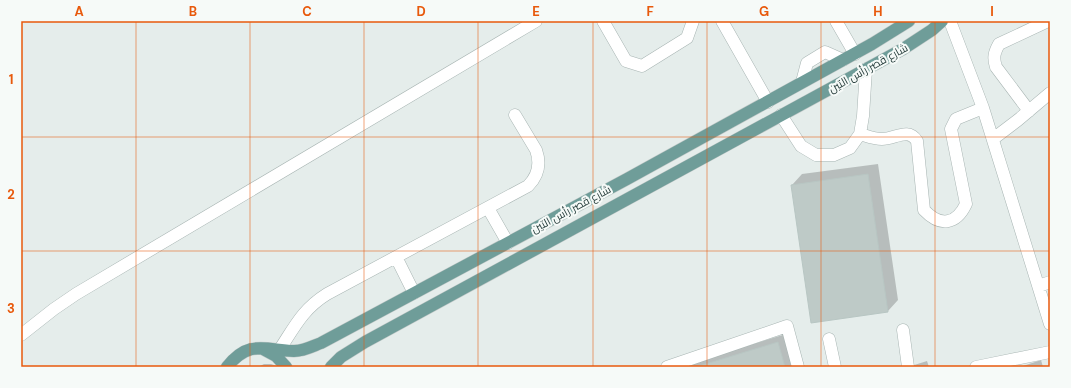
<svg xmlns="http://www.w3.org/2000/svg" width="1071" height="388" font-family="'DM Sans',Cairo,sans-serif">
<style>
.shadow{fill:#0003}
.building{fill:#becac7;stroke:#b8c6c3}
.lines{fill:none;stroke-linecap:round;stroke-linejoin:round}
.minor-casing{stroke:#a8b5b3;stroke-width:13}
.major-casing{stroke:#c2c9c8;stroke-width:13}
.minor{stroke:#fff;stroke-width:12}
.major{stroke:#6f9d99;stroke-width:12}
.grid{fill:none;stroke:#e8590c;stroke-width:1;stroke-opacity:0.55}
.labels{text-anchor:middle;stroke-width:4;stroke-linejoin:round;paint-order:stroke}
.street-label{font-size:11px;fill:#263d3b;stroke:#f6faf8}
.neatline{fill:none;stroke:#e8590c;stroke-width:1.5}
.grid-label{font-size:13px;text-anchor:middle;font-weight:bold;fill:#e8590c}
</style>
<rect width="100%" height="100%" fill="#e5edeb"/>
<path class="shadow" d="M878 164 898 300 888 311 792 185 802 174Z
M786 334 796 367H678Z
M1041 360 1043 367H1020Z
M927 361 929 367H908Z
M264 364H271L280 367H258Z"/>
<path class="building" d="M868 174 888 312 811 323 791 185Z
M778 342 785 367H696Z"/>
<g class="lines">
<defs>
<path id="minor" d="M603 21 626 61 642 66 687 38 693 21
M722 21 768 102
M836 21 855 54
M950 21 983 108 1050 324
M802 82 807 63 825 52 843 60
M1029 111 996 67C993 58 994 53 999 44L1048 21
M781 115 801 146 816 155H834L850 148 860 134 863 116 866 69
M860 134C867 136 874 139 882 139 895 139 908 127 917 141L924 210C940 227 956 225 966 204L951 129 956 119 983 108
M993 139 1018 120 1050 93
M488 208 508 243
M396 257 414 293
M1039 286 1050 282
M903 330 908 367
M21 335 54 309 76 294 536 21
M829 339 835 367
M280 349C295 326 303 309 327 294L528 186C538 176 541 164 536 150L515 115
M667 367 787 326 798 367
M976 367 1050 352"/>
<path id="major" d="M263 349 276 356 286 367
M227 367C249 339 265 350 294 351 304 351 313 346 321 343L627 179 872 44 909 21
M331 367 341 357 365 342 903 49 932 30 942 21"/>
</defs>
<use href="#minor" class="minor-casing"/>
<use href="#major" class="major-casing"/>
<use href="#minor" class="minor"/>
<use href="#major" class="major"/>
</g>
<path class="grid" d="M136 21V367M250 21V367M364 21V367M478 21V367M593 21V367M707 21V367M821 21V367M935 21V367M21 137H1050M21 251H1050"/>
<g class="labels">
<g class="street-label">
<text transform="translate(868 68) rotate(-29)" y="4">شارع قصر رأس التين</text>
<text transform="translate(571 209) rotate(-28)" y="4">شارع قصر رأس التين</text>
</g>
</g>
<rect width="1071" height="388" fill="none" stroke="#f6faf8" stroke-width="44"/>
<rect x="22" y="22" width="1027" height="344" class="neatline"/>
<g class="grid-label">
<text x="79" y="16">A</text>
<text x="193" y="16">B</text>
<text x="307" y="16">C</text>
<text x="421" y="16">D</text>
<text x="536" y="16">E</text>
<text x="650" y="16">F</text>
<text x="764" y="16">G</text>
<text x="878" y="16">H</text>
<text x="992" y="16">I</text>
<text x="11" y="84">1</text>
<text x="11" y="199">2</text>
<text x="11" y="313">3</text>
</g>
</svg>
